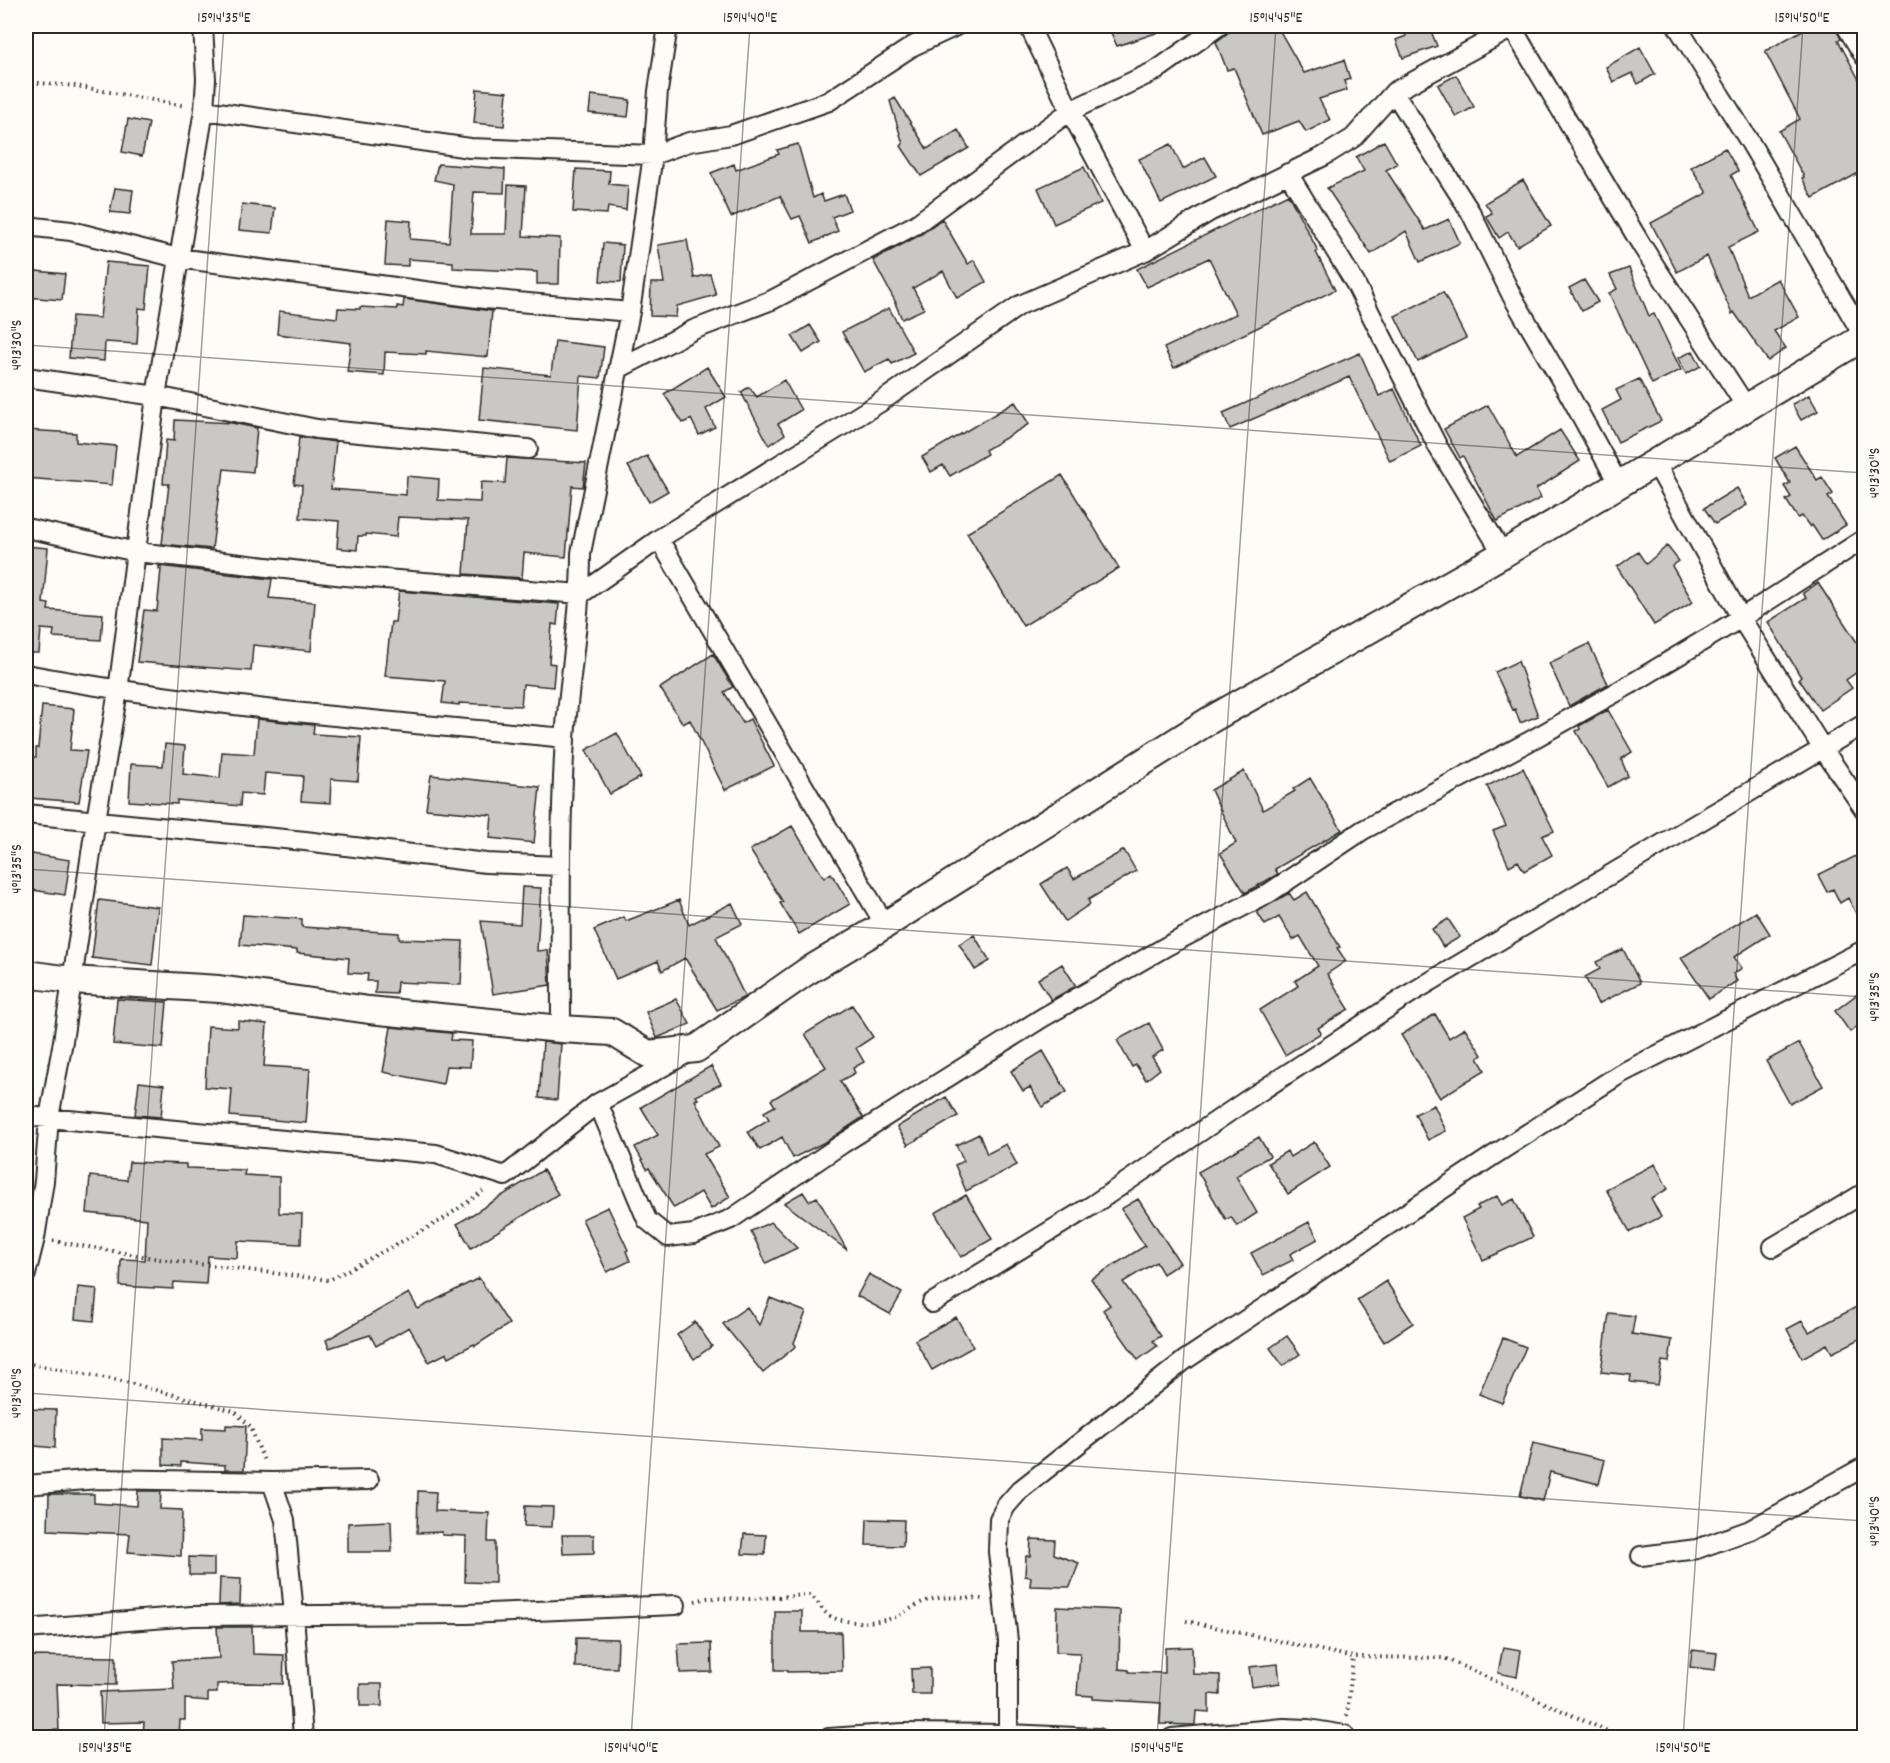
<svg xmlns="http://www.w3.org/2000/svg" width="1890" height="1763" font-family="Dekko,sans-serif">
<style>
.building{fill:#c9c8c4;stroke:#2b2b2b;stroke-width:1.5}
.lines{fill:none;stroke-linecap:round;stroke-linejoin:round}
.street-casing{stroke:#2b2b2b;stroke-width:22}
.secondary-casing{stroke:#2b2b2b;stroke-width:30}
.path{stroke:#2b2b2b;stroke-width:4;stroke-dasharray:1.5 4.5;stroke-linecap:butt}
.street{stroke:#fdfcf7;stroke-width:18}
.secondary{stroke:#fdfcf7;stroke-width:26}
.ticks{fill:none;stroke:#2b2b2b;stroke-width:1.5;stroke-opacity:0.45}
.neatline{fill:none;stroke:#2b2b2b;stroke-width:2}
.ticks-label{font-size:15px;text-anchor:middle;fill:#2b2b2b}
</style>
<rect width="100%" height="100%" fill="#fdfcf7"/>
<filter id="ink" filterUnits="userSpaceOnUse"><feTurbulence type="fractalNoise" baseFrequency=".0167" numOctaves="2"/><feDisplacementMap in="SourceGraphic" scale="12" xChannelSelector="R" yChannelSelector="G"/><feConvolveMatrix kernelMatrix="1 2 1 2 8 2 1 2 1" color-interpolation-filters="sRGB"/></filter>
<g filter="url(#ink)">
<path class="building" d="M1108 26H1168V29L1117 46Z
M1244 26H1277L1304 73 1344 60 1350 79 1344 81 1347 90 1319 99 1330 120 1306 132 1299 121 1262 135 1234 68 1227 70 1216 42 1229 32Z
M1403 26H1429L1437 46 1403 58 1396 40 1406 36Z
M1810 26H1834L1841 39 1838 40 1864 89V170L1813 198 1802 178 1804 177 1779 131 1800 119 1765 51Z
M1640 47 1655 74 1638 84 1632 73 1613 82 1606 67Z
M1456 75 1474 107 1456 117 1438 85Z
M477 89 507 92 504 126 474 123Z
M591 95 630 100 628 117 589 113Z
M895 98 927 149 958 130 969 148 921 176 901 146 903 144 890 101Z
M128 119 149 123 142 156 122 152Z
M1384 141 1397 164 1386 170 1425 230 1449 219 1460 243 1420 262 1406 231 1371 254 1327 188 1364 171 1356 157Z
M798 144 813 198 821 194 824 201 844 194 850 210 832 217 838 231 812 243 800 216 792 219 780 196 731 217 711 173 734 164 736 170 779 154 777 150Z
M1171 144 1183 169 1205 157 1216 176 1161 203 1139 159Z
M1725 148 1738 171 1731 175 1759 232 1728 247 1748 296 1778 279 1799 317 1774 331 1786 348 1768 361 1734 312 1732 314 1707 256 1677 272 1651 223 1707 193 1691 167Z
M438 164 505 169 504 193 474 192 471 234H506L508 185 526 186 523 236 560 238 559 284H537V272L453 268V262L408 259V266L385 265 388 219 411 221 410 239 449 242 453 184 434 180Z
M1084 167 1101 203 1054 224 1038 188Z
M576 169 610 171 609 184 628 186 626 210 608 207 607 214 573 212Z
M1523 180 1551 226 1517 246 1508 232 1499 238 1486 216 1492 213 1485 203Z
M115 188 133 190 130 214 110 212Z
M1288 194 1318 251 1316 252 1335 290 1174 368 1164 348 1236 314 1209 258 1147 287 1137 269Z
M242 204 275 208 272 233 239 230Z
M942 219 968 264 974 260 986 282 957 298 943 271 913 288 924 309 902 319 895 303H896L873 260 920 235Z
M687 240 694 278 710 274 716 295 677 306 676 317 650 316 651 283H664L658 245Z
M603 243 623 245 621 282 600 281Z
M106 262 150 266 146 309 139 308 137 344 105 342 104 361 69 358 72 316 100 318Z
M1629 268 1649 316 1654 314 1681 370 1652 384 1609 293 1617 289 1610 275Z
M26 270 65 274 62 300 26 297Z
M1584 280 1598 302 1582 311 1569 288Z
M1443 292 1466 338 1418 362 1395 316Z
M404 299 492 311 488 357 426 351V354L385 352 384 375 347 372 351 343 277 334 279 311 337 318 338 308 360 309V307L397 309V306L403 307Z
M889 308 914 353 892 364 889 359 864 372 842 332Z
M810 325 821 342 803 353 792 336Z
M555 341 604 347 600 378 581 376 577 430 479 420 484 368 551 375Z
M1693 351 1701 366 1686 374 1678 358Z
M1360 353 1379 396 1394 389 1421 446 1390 461 1349 377 1230 429 1223 413Z
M707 367 726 397 706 409 715 427 699 435 691 419 683 423 664 394Z
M1639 379 1661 421 1618 442 1602 410 1621 400 1616 390Z
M784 380 801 410 778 424 785 434 769 445 741 392 749 387 757 397Z
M1809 395 1818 411 1801 420 1792 404Z
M1015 402 1029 424 985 450 987 454 950 476 943 465 931 472 922 457Z
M1488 405 1517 457 1560 430 1580 461 1536 489 1541 498 1497 521 1463 456 1460 458 1444 429Z
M175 420 232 423 257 428 253 472 224 469 222 485H220L212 549 162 544 169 484H163L166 440 174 441Z
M26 430 76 433V442L116 446 112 485 26 478Z
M299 437 336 442 331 489 406 495 407 476 439 479 438 500 480 502 481 482 505 483 507 458 586 463 583 487 572 486 566 557 524 553 522 578 464 574 468 520 398 517 396 537 366 534V536H358L357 550 337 548 339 521 300 518 302 485 294 484Z
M1795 446 1817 480 1822 477 1833 494 1828 497 1846 525 1822 540 1812 525 1810 527 1802 516 1798 518 1786 500 1791 497 1784 486 1790 483 1775 458Z
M647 456 668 491 649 502 628 466Z
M1062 475 1119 568 1023 626 967 533Z
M1737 488 1747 505 1715 524 1704 508Z
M26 546 48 548 43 603 49 604 48 610 103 614 101 640 53 637 54 630 41 629 39 653H26Z
M1667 546 1679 561 1672 566 1693 602 1654 625 1617 567 1638 552 1646 564Z
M159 566 272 579 269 598 315 602 311 651 253 645 251 671 137 662 144 610 157 611 161 569H159Z
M1818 583 1864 653V667L1846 680 1852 688 1820 710 1799 679 1801 677 1768 622 1806 598 1803 593Z
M399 591 559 604 557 625 552 624 549 663 555 664 553 687 523 684 521 706 459 703V705L442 703 445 681 385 676 391 622H395Z
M1589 644 1608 684 1569 706 1549 663Z
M713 654 733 687 724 692 743 723 750 719 774 766 725 790 690 720 683 724 660 688Z
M1518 661 1538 716 1520 723 1515 709 1513 710 1495 672Z
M42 706 74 709 70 750 87 751 79 802 30 798 33 757H36V748H38Z
M1608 710 1632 752 1621 759 1628 776 1608 787 1576 731 1580 729 1579 726Z
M257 719 314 725 313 734 361 737 358 781 331 779 330 803 301 801 303 776 265 773 263 795 241 793 240 806 177 800V804L129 801 131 764 163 766 165 744 185 746 183 774 220 778 222 752 254 754Z
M617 733 641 777 610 794 586 750Z
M1523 768 1554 831 1542 836 1552 855 1524 871 1518 861 1509 866 1493 831 1506 826 1487 786Z
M1244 771 1263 810 1295 791 1293 789 1310 778 1342 830 1275 869 1278 874 1245 893 1220 853 1236 843 1211 790Z
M431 775 540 787 534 843 490 838 492 815 426 809Z
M792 826 824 878 831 873 850 904 799 934 780 903 783 902 750 850Z
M1124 850 1136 871 1088 900 1090 904 1065 921 1041 884 1067 868 1074 879Z
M1864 852V929L1848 898 1840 903 1833 889 1827 892 1818 875Z
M26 853 70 860 65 895 26 889Z
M522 887 541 888 537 951 548 950 550 985 493 994 481 921 520 924Z
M1307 892 1340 947 1337 948 1346 961 1327 974 1349 1009 1318 1028 1321 1033 1285 1055 1260 1010 1298 986 1295 981 1318 966 1300 936 1293 940 1279 917 1265 925 1257 912 1289 893 1294 900Z
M99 900 158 907 152 965 92 958Z
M679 900 689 925 732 903 742 924 716 937 745 997 717 1010 685 958 662 971 658 961 616 979 594 930 624 917 626 921Z
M1756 912 1770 934 1734 957 1742 968 1733 974 1737 981 1709 999 1681 958Z
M243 915 302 919V927L399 933V939L463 941 461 985 397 982 396 994 375 993 376 981H367L368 974 348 973 349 958 297 953V950L240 945Z
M1448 919 1460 937 1443 947 1432 929Z
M974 935 990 961 975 970 959 944Z
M1623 949 1640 983 1598 1004 1585 977 1600 969 1596 962Z
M1062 964 1076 986 1051 1000 1038 979Z
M1864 989V1021L1850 1032 1835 1011Z
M117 999 167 1002 163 1048 113 1044Z
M676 999 690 1024 657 1038 646 1012Z
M852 1005 873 1037 856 1048 864 1062 853 1068 855 1073 840 1081 863 1117 827 1141 793 1158 782 1137 760 1150 748 1132 769 1119 764 1112 775 1106 771 1100 826 1067 805 1034Z
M1435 1014 1449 1038 1465 1028 1482 1055 1478 1058 1485 1070 1440 1098 1401 1035Z
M238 1021 267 1024 264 1066 310 1069 306 1123 230 1116 232 1089 205 1087 208 1026 238 1028Z
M1149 1023 1163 1050 1152 1057 1160 1069 1146 1080 1136 1065 1132 1067 1117 1040Z
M391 1027 450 1033 452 1034 451 1040 472 1041 470 1067 446 1066 443 1084 383 1072Z
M543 1042 561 1044 557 1100 539 1098Z
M1799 1043 1823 1086 1790 1104 1766 1061Z
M1043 1051 1067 1092 1042 1107 1030 1087 1023 1091 1011 1071Z
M711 1066 721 1084 696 1096 698 1099 695 1100 719 1147 704 1154 730 1197 711 1209 701 1192 674 1208 649 1168 647 1169 635 1147 658 1135 641 1107Z
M139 1082 164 1085 161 1117 135 1115Z
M946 1097 958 1116 908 1145 897 1127Z
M1434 1105 1446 1131 1428 1140 1415 1114Z
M979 1134 987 1154 1006 1144 1017 1165 966 1191 955 1165 964 1161 956 1145Z
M1259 1137 1270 1156 1236 1176 1257 1213 1237 1226 1231 1217 1226 1220 1198 1172Z
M1314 1142 1330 1167 1288 1194 1268 1163 1287 1151 1290 1157Z
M129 1162 186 1164V1168L245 1170 244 1175 279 1177V1213L302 1214 301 1244 238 1241 237 1258 208 1256 206 1284 174 1282 173 1289 120 1286 121 1259 145 1260 147 1219 87 1213 90 1176 127 1180Z
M1655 1164 1668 1189 1651 1198 1661 1217 1630 1232 1606 1189Z
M543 1170 558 1194 471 1248 457 1224Z
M803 1192 809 1201 817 1197 847 1250 784 1203Z
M966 1195 992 1239 961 1257 935 1213Z
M1497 1196 1502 1205 1514 1199 1533 1237 1483 1260 1462 1218 1479 1209 1477 1206Z
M1138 1199 1180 1263 1163 1274 1156 1262 1123 1282 1161 1336 1153 1341 1157 1346 1138 1360 1103 1310 1110 1305 1091 1279 1145 1246 1121 1209Z
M608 1207 628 1250 626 1251 630 1261 607 1272 582 1219Z
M771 1222 797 1248 766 1263 751 1231Z
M1309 1222 1318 1239 1290 1254 1293 1260 1263 1275 1251 1253Z
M869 1274 902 1293 890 1314 857 1296Z
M479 1278 509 1324 475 1346 474 1344 449 1357 447 1353 429 1362 409 1327 376 1346 370 1335 329 1348 326 1340 409 1293 418 1309Z
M1386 1281 1413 1323 1384 1342 1357 1300Z
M78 1287 97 1289 94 1321 75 1319Z
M770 1298 806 1312 794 1343 796 1346 763 1373 723 1324 747 1307 759 1325Z
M1864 1303V1337L1832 1353 1827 1344 1802 1358 1787 1329 1802 1321 1809 1332Z
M1609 1313 1635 1316 1632 1334 1672 1340 1669 1362 1662 1361 1658 1385 1630 1382 1631 1375 1601 1372Z
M956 1317 973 1347 932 1370 915 1340Z
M695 1322 712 1346 694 1359 677 1335Z
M1287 1336 1300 1354 1283 1366 1270 1348Z
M1503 1338 1526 1347 1502 1403 1479 1394Z
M26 1409 56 1410 55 1448 26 1445Z
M226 1425 246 1426 244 1470H225V1465L181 1462V1466L163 1465V1438L202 1440V1428L226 1429Z
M1533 1443 1605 1460 1599 1484 1550 1472 1543 1501 1520 1496Z
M138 1491H161L160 1509 182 1510 181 1556 128 1552 130 1534 48 1530 49 1494H94V1503L137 1506Z
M418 1491 436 1492 435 1511 489 1513 488 1542H495V1583L465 1582 466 1536 442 1535V1532L417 1533Z
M525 1506 553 1507 552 1527 524 1526Z
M867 1519 904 1520 903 1546 866 1545Z
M391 1521 392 1552H348V1523Z
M744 1534 766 1535 765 1555 742 1554Z
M562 1535H594V1553L563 1554Z
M1031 1539 1055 1540 1054 1554 1079 1563 1070 1587 1030 1586 1031 1577 1025 1576 1026 1556H1030Z
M189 1557 214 1558V1575H189Z
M220 1578 241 1579 240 1604 219 1605Z
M1057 1607 1120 1610 1119 1669 1129 1670V1672L1165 1673V1648L1192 1647 1193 1674 1220 1675V1695L1209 1694V1712L1196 1711 1195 1725H1192L1160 1724 1161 1703 1093 1699V1696L1077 1695 1080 1653 1056 1652Z
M775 1611H802V1632H841L842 1671 787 1672V1670H775Z
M217 1627H252L253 1654 284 1655 283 1684 248 1683 217 1684V1693H208V1701L185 1699V1720H180L179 1737H143L144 1722 101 1723 100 1692 174 1689 172 1661 219 1658Z
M576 1638 618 1639 617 1668 575 1667Z
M711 1643 712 1672 680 1673 678 1644Z
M1503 1647 1521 1650 1517 1677 1498 1673Z
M1692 1650 1717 1653 1715 1670 1690 1667Z
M26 1656 116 1657V1685L57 1684 59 1730 27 1732Z
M1278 1664 1280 1683 1252 1687 1249 1667Z
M930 1668V1694H912L911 1669Z
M360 1684H382V1706H360Z"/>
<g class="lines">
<defs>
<path id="street" d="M1029 26 1070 111 1145 251
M1511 26 1642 246 1747 408
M1677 26 1751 144 1864 337
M1846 26 1864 56
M1394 92 1471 213 1512 296 1569 394 1618 483
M204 110 470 148 653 155 689 142 731 135 829 101 913 46 956 26
M1288 173 1355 283 1438 447 1503 554
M26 226 71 231 178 258 485 299 630 312
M620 368 693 330 772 300 915 225 1070 111 1157 70 1219 26
M26 377 156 396 317 429 528 449
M1655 462 1741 618 1823 749 1864 809
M26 528 137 552 345 576 581 594 659 539 879 403 1020 305 1145 251 1209 212 1324 156 1353 138 1394 92 1512 28
M659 539 885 925
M26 674C204 707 385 721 565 738
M26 814 305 841 486 863 560 866
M561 1029C561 932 559 836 565 739 569 677 581 615 581 553L630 312 653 155 658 91 668 26
M598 1103 647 1220 668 1237 694 1234 731 1219 842 1144 1042 1018 1167 946 1269 893 1363 830 1528 742 1631 684 1741 618 1864 539
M26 1116 436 1154 505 1176 598 1103 686 1054
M1773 1247 1864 1193
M26 1274 35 1238 44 1181 49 1118 63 1041 96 820 118 691 156 396 204 110 206 79 203 26
M932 1303 1091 1206 1244 1102 1411 993 1864 724
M272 1482 285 1520 294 1614 303 1738
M26 1485 98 1479 272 1482 369 1480
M1641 1556 1697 1549 1750 1530 1864 1467
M26 1629 192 1616 467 1614 676 1605
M829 1738 903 1733 1008 1734 1098 1738
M1008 1738V1641L998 1552 999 1519 1006 1506 1020 1490 1185 1360 1494 1155 1620 1074 1864 950
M1172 1738 1284 1728 1308 1729 1345 1735"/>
<path id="secondary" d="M26 974 71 980 219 989 369 1010 561 1029 612 1032 648 1054 696 1049 806 972 885 925 1210 720 1503 554 1864 337"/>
</defs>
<use href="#street" class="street-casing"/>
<use href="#secondary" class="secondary-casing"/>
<path class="path" d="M26 82 76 86 186 106
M53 1241 159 1259 329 1280 442 1220 483 1191
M26 1363 122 1381 234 1411 250 1426 265 1463
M695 1601 708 1598 750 1599 809 1595C821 1602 820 1611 832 1617 848 1625 884 1623 900 1615 910 1610 919 1602 929 1600 947 1595 968 1599 985 1599
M1186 1621 1353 1657 1444 1658 1623 1738
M1347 1716 1353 1657"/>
<use href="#street" class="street"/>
<use href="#secondary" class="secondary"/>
</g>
</g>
<path class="ticks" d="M26 345 1864 473M26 869 1864 997M26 1393 1864 1521M104 1738 224 26M631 1738 750 26M1157 1738 1276 26M1683 1738 1803 26"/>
<rect width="1890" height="1763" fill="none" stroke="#fdfcf7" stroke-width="66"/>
<rect x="33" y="33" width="1824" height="1697" class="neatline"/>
<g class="ticks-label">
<text x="224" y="22">15°14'35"E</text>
<text x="750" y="22">15°14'40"E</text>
<text x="1276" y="22">15°14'45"E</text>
<text x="1802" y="22">15°14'50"E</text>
<text transform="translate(16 345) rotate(-90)" y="5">4°13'30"S</text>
<text transform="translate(1874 473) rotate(-90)" y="5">4°13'30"S</text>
<text transform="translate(16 869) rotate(-90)" y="5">4°13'35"S</text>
<text transform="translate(1874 997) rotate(-90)" y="5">4°13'35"S</text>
<text transform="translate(16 1393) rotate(-90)" y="5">4°13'40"S</text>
<text transform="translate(1874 1521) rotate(-90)" y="5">4°13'40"S</text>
<text x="105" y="1752">15°14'35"E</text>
<text x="631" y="1752">15°14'40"E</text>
<text x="1157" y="1752">15°14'45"E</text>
<text x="1683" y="1752">15°14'50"E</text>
</g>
</svg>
